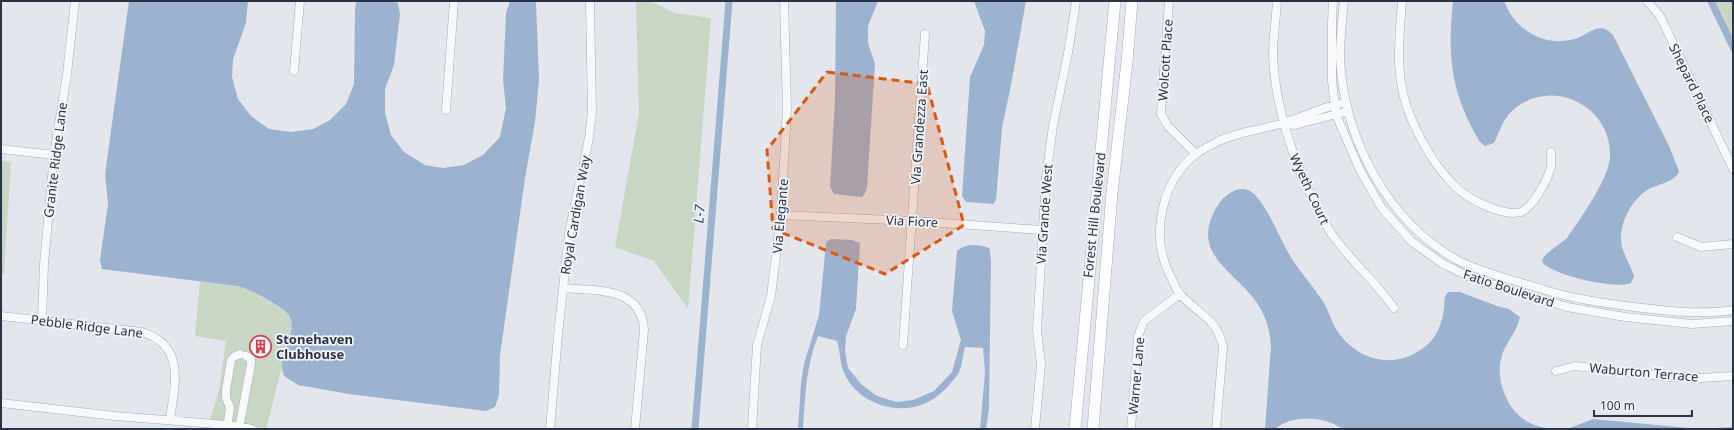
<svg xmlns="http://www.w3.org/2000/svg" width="1734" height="430" font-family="'Noto Sans',sans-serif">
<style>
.green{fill:#c7d7c3}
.water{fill:#9bb2d0}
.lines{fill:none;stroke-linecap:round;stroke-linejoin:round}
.canal{stroke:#9bb2d0;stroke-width:7}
.minor-casing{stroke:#a7acb8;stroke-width:9}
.secondary-casing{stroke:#a7acb8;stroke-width:12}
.minor{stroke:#f7f8fa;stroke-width:8}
.secondary{stroke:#fff;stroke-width:11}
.marked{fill:#de570f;fill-opacity:0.2;stroke:#de570f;stroke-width:3;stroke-dasharray:8 5;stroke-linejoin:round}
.labels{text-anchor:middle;stroke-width:3.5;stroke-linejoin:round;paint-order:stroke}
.street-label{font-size:13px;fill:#293247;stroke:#f3f6f9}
.poi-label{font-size:13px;font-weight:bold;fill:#293247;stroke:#f3f6f9;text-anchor:start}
.water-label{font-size:14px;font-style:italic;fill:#2e4e80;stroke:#f3f6f9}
</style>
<rect width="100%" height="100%" fill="#e3e6ed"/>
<path class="green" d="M636 1H650L675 13 711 18 688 309 654 261 615 247 639 113Z
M1715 1H1733V38Z
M1 161 11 162 4 274 1 273Z
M200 281 247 288 286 312C293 320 292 327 290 336L266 429H252L209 423 219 390 226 341 195 336Z"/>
<path class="water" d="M129 1H248L246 23 233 59 232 77 238 99 251 116 269 129 291 132 313 129 330 120 346 104 354 84 355 11 356 2 391 1 398 3 400 14 394 65 385 89V113L391 135 404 152 425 165 443 168 464 165 483 155 500 137 506 108 503 80 506 13 510 1H534L536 3 539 80 535 122 525 178 500 355 499 395 495 407 486 411 349 394 298 385 284 376C275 357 301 331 288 314 284 309 277 306 273 303 261 296 250 289 237 286L102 269 100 260 108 204 105 174Z
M836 1H878L868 26V43L875 64 867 187 865 193 862 197 834 194 830 187 835 99Z
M974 1H1026L1011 85 1002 128 996 200 993 204 966 202 962 196 970 77 984 45 985 31Z
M1453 1H1504C1514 28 1541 46 1570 40 1580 39 1587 32 1596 29 1603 27 1608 30 1613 35L1669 146 1679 171C1676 182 1658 184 1649 189 1633 198 1621 220 1621 238 1621 252 1630 263 1634 276L1631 283C1618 290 1551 275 1542 262 1541 255 1561 244 1567 238 1580 219 1608 180 1610 158 1613 104 1547 74 1509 114 1502 122 1499 133 1494 143L1485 146 1480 142C1451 94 1447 56 1453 1Z
M1707 1H1715L1733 38V55Z
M1240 189C1247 189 1251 190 1256 196 1270 212 1278 235 1289 254 1299 271 1313 286 1324 303 1330 314 1333 326 1340 335 1362 363 1398 369 1426 346 1437 337 1442 323 1444 309 1445 302 1443 297 1448 292H1460L1497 306 1509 309 1520 317C1517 333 1504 344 1501 359 1496 379 1506 406 1522 418 1531 425 1543 428 1554 429H1343C1324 416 1293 414 1275 429H1265L1271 346C1270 332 1267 319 1259 306 1241 275 1191 257 1214 212 1220 200 1227 192 1240 189Z
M831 239 852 240 860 243 856 309 846 336 845 351 848 368 862 385 877 396 896 402 913 400 934 391 952 372 961 340 952 311 957 251C966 243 978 244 989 248L990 251 991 261 989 409 986 429H980L985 373 983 348 965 347C963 355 962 367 958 374 950 385 939 397 926 403 898 416 861 404 846 377 839 364 841 353 837 341L818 336C806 365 805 398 803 429H798L801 383 804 364 819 315 826 244 827 241Z
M1593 419 1699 429 1733 427V429H1567Z"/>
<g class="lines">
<path class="canal" d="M695 429 729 1"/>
<defs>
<path id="minor" d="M1169 1 1161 114 1168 126 1196 154
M1277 1C1276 19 1273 38 1273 56 1275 106 1293 160 1315 204 1321 215 1326 226 1333 236 1352 262 1376 282 1394 308
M1333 1 1332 23V81L1336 115 1360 170 1381 207 1411 241 1443 264 1472 278 1567 307 1625 317 1692 324 1733 321
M1344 1C1342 20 1340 40 1340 58 1344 138 1387 222 1459 261 1485 274 1517 281 1545 290 1574 299 1603 303 1634 307 1667 311 1700 315 1733 310
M1402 1C1399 43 1394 77 1411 118 1422 143 1435 167 1455 186 1467 199 1503 217 1521 212 1532 208 1547 181 1550 170 1552 165 1551 158 1551 152
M1647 1 1660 16 1733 169
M294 71 300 1
M446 110 454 1
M1285 123 1295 125 1348 111
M1 149 54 155
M781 215 913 221 1042 230
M1677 237 1701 247 1733 244
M563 288C595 291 642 286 644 330L635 429
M1 316 142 332C186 346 175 384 170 419
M42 320 44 264 54 155 67 74 75 1
M903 345 925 34
M1556 371 1575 366 1671 377 1701 378 1733 376
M1 403 115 416 228 425 252 429
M227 429 230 407 226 398V390L231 360 235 356 240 354
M239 429 251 364V359L246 356
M550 429 558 335 569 233 589 138 592 112 590 1
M752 429 757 345 771 296 781 215 787 109 784 1
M1035 429 1041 364 1037 330 1046 177 1053 126 1069 48 1076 1
M1131 429 1138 336 1144 321 1180 294
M1216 429 1223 347C1217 317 1198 315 1180 294 1175 288 1172 279 1169 273 1150 235 1162 180 1196 154 1201 150 1209 146 1215 143 1236 132 1261 130 1284 123 1303 117 1320 108 1339 104"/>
<path id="secondary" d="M1075 429 1115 1
M1093 429 1112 193 1127 62 1132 1"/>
</defs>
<use href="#minor" class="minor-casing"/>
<use href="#secondary" class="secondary-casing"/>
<use href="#minor" class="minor"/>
<use href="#secondary" class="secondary"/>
</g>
<path class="marked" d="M827 72 927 84 964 225 885 274 773 229 767 150Z"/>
<defs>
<symbol id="building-ring" viewBox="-11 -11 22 22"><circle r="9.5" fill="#f3f6f9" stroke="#dc3e4c" stroke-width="1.5"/><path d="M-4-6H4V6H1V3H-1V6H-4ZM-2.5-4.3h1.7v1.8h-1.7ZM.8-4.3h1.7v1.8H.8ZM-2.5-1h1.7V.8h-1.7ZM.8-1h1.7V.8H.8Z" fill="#dc3e4c"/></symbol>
</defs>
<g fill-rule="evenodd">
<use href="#building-ring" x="248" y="334" width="25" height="25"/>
</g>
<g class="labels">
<g class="street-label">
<text transform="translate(1165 60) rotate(-86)" y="5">Wolcott Place</text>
<text transform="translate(1692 83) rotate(64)" y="5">Shepard Place</text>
<text transform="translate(919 127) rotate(-86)" y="5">Via Grandezza East</text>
<text transform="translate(55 160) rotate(-83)" y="5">Granite Ridge Lane</text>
<text transform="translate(1310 189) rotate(65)" y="5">Wyeth Court</text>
<text transform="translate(1044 214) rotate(-86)" y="5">Via Grande West</text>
<text transform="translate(575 215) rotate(-80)" y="5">Royal Cardigan Way</text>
<text transform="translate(1094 215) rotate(-84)" y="5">Forest Hill Boulevard</text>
<text transform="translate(780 216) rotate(-85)" y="5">Via Elegante</text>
<text transform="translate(912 221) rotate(3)" y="5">Via Fiore</text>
<text transform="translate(1509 288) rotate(18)" y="5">Fatio Boulevard</text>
<text transform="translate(87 326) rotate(7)" y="5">Pebble Ridge Lane</text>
<text transform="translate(1644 372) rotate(5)" y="5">Waburton Terrace</text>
<text transform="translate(1136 376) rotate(-85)" y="5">Warner Lane</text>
</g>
<g class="poi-label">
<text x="276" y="344">Stonehaven<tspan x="276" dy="15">Clubhouse</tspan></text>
</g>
<g class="water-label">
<text transform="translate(699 214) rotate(-85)" y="5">L-7</text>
</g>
</g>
<rect width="1734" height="430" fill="none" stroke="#293247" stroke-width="4"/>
<path d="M1594 410v6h98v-6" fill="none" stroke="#293247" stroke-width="2"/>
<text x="1600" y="410" font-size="12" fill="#293247" stroke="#f3f6f9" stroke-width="3" paint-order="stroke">100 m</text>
</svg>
